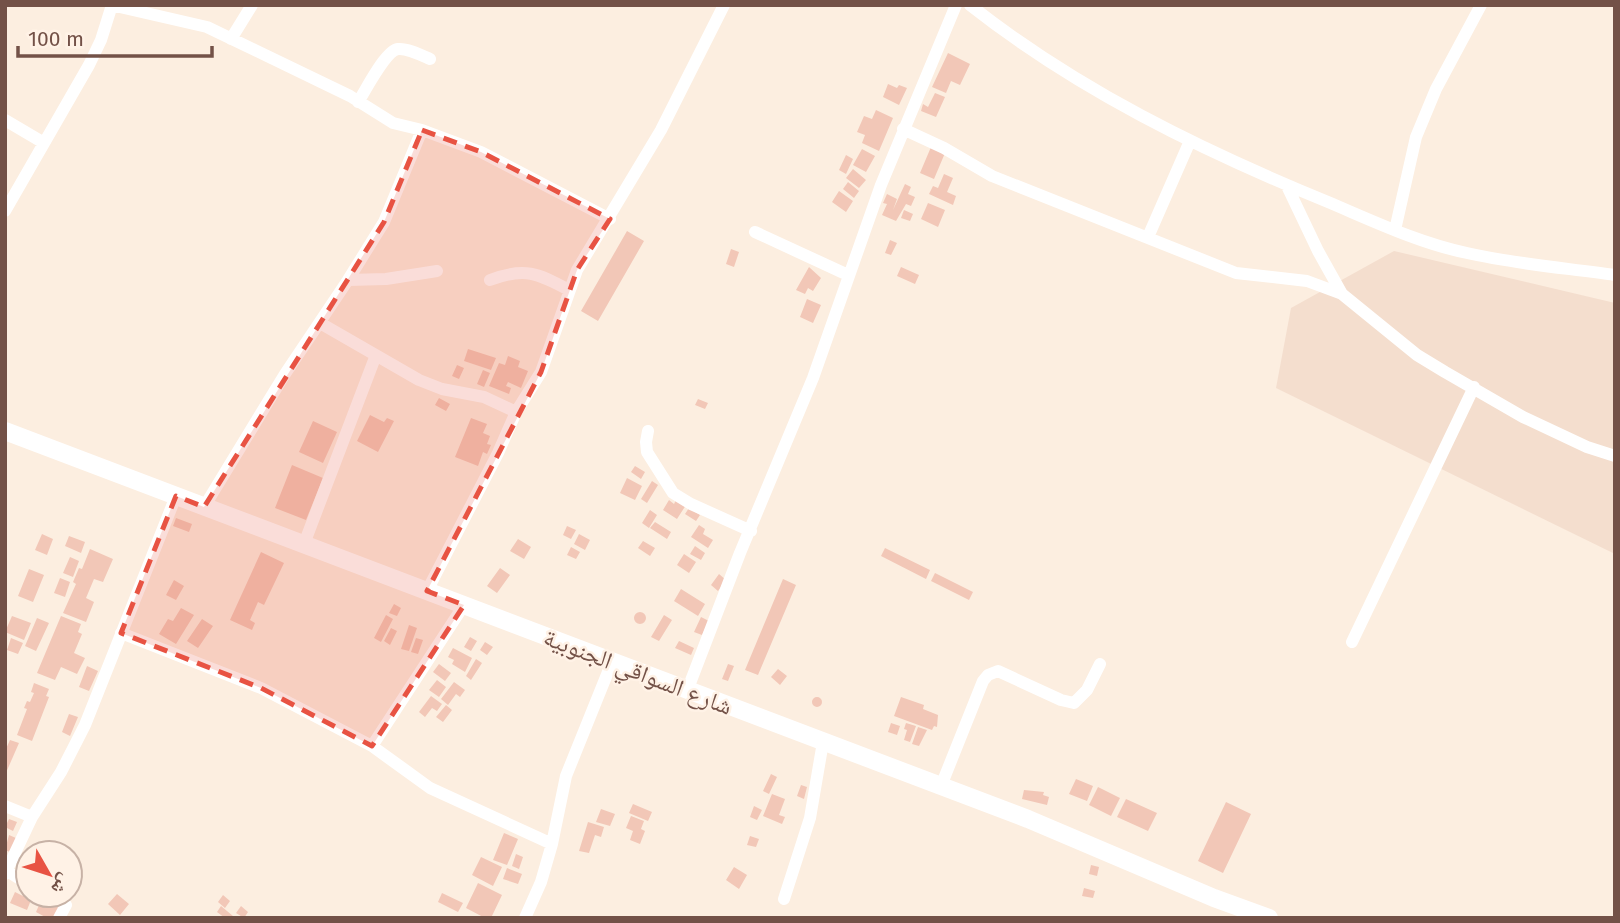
<svg xmlns="http://www.w3.org/2000/svg" width="1620" height="923" font-family="'Fira Sans','Noto Naskh Arabic',sans-serif">
<style>
.residential{fill:#f4dece}
.building{fill:#f2c7b7}
.lines{fill:none;stroke-linecap:round;stroke-linejoin:round}
.street{stroke:#fff;stroke-width:12}
.secondary{stroke:#fff;stroke-width:18}
.marked{fill:#e85343;fill-opacity:0.2;stroke:#e85343;stroke-width:5;stroke-dasharray:14 9;stroke-linejoin:round}
.labels{text-anchor:middle;stroke-width:5;stroke-linejoin:round;paint-order:stroke}
.street-label{font-size:24px;fill:#735147;stroke:#fff2e6}
</style>
<rect width="100%" height="100%" fill="#fceee0"/>
<path class="residential" d="M1394 251 1615 303V554L1276 388 1291 308Z"/>
<path class="building" d="M948 53 970 64 960 85 951 81 946 93 932 87Z
M888 84 897 88 899 85 907 88 899 105 883 97Z
M935 93 945 97 936 117 921 111 923 104 928 107Z
M876 110 893 118 879 151 862 143 865 135 857 132 864 116 872 119Z
M931 147 945 153 934 179 920 173Z
M862 149 875 156 866 172 853 165Z
M846 155 853 159 846 174 839 170Z
M853 169 866 180 859 188 846 178Z
M944 174 953 178 947 192 956 196 953 205 929 194 933 186 938 188Z
M848 182 859 191 854 198 843 189Z
M905 184 911 187 908 194 915 197 911 206 906 204 896 221 882 215 887 204 883 203 887 194 897 199 893 210Z
M839 191 853 201 846 212 832 202Z
M928 203 945 210 938 227 921 219Z
M904 210 913 214 910 221 901 218Z
M627 231 644 241 598 321 581 311Z
M890 240 897 243 891 255 885 253Z
M731 249 739 252 734 267 726 264Z
M809 267 821 278 813 291 808 288 805 294 796 290Z
M901 267 919 275 915 284 897 276Z
M807 299 821 305 813 323 800 317Z
M468 349 496 358 491 370 464 361Z
M508 356 520 361 518 367 528 371 521 388 508 382 506 386 511 388 509 394 489 386 499 363 505 365Z
M457 365 464 368 459 379 452 376Z
M483 370 490 373 484 387 477 384Z
M439 398 450 404 446 411 435 405Z
M698 399 708 403 705 409 695 405Z
M370 415 384 422 387 418 394 421 378 452 357 441Z
M471 418 487 424 483 433 490 436 487 444 491 445 487 454 483 452 478 466 455 457Z
M313 421 337 432 323 463 299 452Z
M292 465 323 478 306 520 275 508Z
M635 466 645 472 641 479 631 472Z
M627 478 642 486 635 500 620 493Z
M652 481 658 485 647 503 641 499Z
M669 500 674 504 676 500 686 505 677 519 663 510Z
M689 508 700 515 696 521 685 514Z
M650 510 657 515 649 528 642 523Z
M176 518 192 524 189 532 173 526Z
M655 522 671 532 667 539 650 528Z
M699 525 705 529 703 534 713 540 708 548 691 537Z
M567 526 576 530 571 539 563 535Z
M42 534 53 539 47 555 35 550Z
M579 534 590 540 585 550 574 544Z
M69 536 85 542 81 553 65 546Z
M518 539 531 547 524 559 510 551Z
M643 541 655 548 650 556 638 548Z
M695 546 705 553 701 560 690 554Z
M571 547 580 552 576 559 567 555Z
M885 548 930 570 926 579 881 556Z
M90 549 113 559 103 582 94 579 86 598 94 602 86 622 63 613 76 584 73 582 79 568 82 569Z
M261 552 284 563 264 605 258 602 250 620 255 623 252 630 230 620Z
M684 554 696 562 689 573 677 565Z
M70 557 79 561 73 577 63 573Z
M500 568 510 575 497 593 487 586Z
M29 569 44 575 33 602 18 596Z
M935 573 973 592 969 600 931 581Z
M719 574 726 580 718 591 711 585Z
M60 578 70 582 65 597 54 593Z
M783 579 796 585 758 675 745 670Z
M174 580 184 586 176 600 166 595Z
M681 589 705 604 698 616 674 601Z
M394 604 401 608 397 616 389 613Z
M181 608 194 615 176 644 159 634 168 619 173 621Z
M634 618a6 6 0 1 1 12 0a6 6 0 1 1-12 0Z
M386 615 393 619 381 642 374 638Z
M664 615 672 620 659 641 651 637Z
M12 616 31 623 24 640 5 632Z
M61 616 81 624 78 632 82 634 74 653 85 658 77 674 61 667 55 680 37 673Z
M701 617 709 621 702 635 694 632Z
M37 618 49 623 36 651 25 646Z
M202 619 213 626 198 648 187 641Z
M409 625 417 628 409 651 401 649Z
M391 628 397 631 390 645 384 641Z
M470 637 477 641 471 651 464 647Z
M11 638 23 643 18 654 7 650Z
M416 638 423 640 418 654 411 652Z
M679 641 694 648 691 655 675 648Z
M485 642 493 647 487 655 480 650Z
M453 648 472 658 465 672 452 664 454 660 448 657Z
M476 659 482 663 471 680 466 676Z
M439 664 451 673 445 681 433 672Z
M728 664 734 666 728 681 722 679Z
M87 666 98 671 89 691 79 687Z
M778 669 787 676 780 685 771 677Z
M437 680 446 687 439 697 429 690Z
M454 682 465 690 460 697 456 694 448 705 441 699Z
M34 683 49 689 46 696 49 697 32 741 17 735 27 709 24 708 27 701 30 702 34 693 31 692Z
M431 696 442 704 437 711 432 708 425 717 419 712Z
M812 702a5 5 0 1 1 10 0a5 5 0 1 1-10 0Z
M901 697 924 705 923 709 938 715 937 727 934 726 932 730 894 716Z
M446 705 452 710 443 722 436 717Z
M69 714 78 717 70 736 62 732Z
M891 723 900 726 897 735 888 732Z
M906 723 916 726 910 742 904 740 907 730 904 729Z
M918 727 927 730 919 746 912 744Z
M10 740 19 743 5 775V751Z
M771 774 777 777 769 794 763 791Z
M1076 779 1093 786 1087 801 1069 794Z
M801 785 807 787 804 799 797 796Z
M1098 787 1120 798 1111 816 1089 805Z
M1024 790 1044 792 1043 795 1049 797 1047 805 1022 799Z
M772 794 785 799 779 815 785 817 782 824 763 816Z
M1126 799 1157 813 1148 831 1117 817Z
M1226 802 1251 814 1223 873 1198 861Z
M633 804 652 812 648 821 629 813Z
M754 806 762 810 757 820 750 817Z
M601 809 615 814 610 826 596 822Z
M631 816 644 821 641 829 645 831 640 844 630 840 633 831 626 828Z
M9 819 17 822 13 831 5 827Z
M588 822 604 827 601 837 595 835 589 853 579 851Z
M504 833 518 839 507 865 493 860Z
M9 835 16 838 10 852 5 850Z
M750 836 759 839 756 847 747 845Z
M516 854 523 857 519 869 512 866Z
M481 857 502 867 493 886 472 875Z
M1091 865 1099 867 1097 876 1089 874Z
M734 867 747 875 739 889 726 880Z
M507 868 522 874 518 884 503 879Z
M478 883 502 895 491 918H485L466 908Z
M1084 888 1095 891 1093 898 1082 896Z
M15 892 23 896 25 892 28 895H33L27 910 10 903Z
M442 893 463 903 458 912 438 902Z
M117 894 129 904 120 915 108 904Z
M223 895 230 901 225 908 218 902Z
M43 896 63 906 57 918H47L36 912Z
M221 906 233 916 231 918H225L217 912Z
M241 906 248 912 244 918 236 913Z"/>
<g class="lines">
<path class="street" d="M111 5 207 27 350 96 393 123 422 130 481 152 610 219
M970 5C1078 90 1201 150 1328 202 1373 221 1419 243 1467 253 1515 264 1566 268 1615 275
M231 39 252 5
M358 102C366 90 385 51 398 49 407 48 421 55 430 59
M5 120 44 143
M903 129 944 148 992 176 1236 273 1307 281 1342 294 1417 355 1445 372 1523 417 1587 447 1615 456
M1287 186 1318 251 1342 294
M5 211 89 65 101 40 112 5
M1395 230 1416 137 1436 89 1481 5
M755 232 848 275
M1148 237 1190 141
M348 280 386 279 437 271
M490 280C524 267 538 273 569 290
M320 323 419 380 442 389 484 397 516 412
M648 431 646 442 647 452 673 493 691 504 751 531
M204 507 285 374 348 280 384 222 422 130
M304 544 376 355
M427 591 498 453 516 412 541 372 577 270 661 130 724 5
M121 633 261 688 372 746 430 788 552 844
M1352 642 1474 387
M687 691 740 553 813 378 881 185 956 5
M372 746 464 605
M941 786 983 681 988 675 998 671 1061 700 1074 703 1087 690 1100 664
M5 806 32 817 61 772 85 725 176 496
M7 871 28 884
M5 874 32 817
M48 895 66 905 59 918
M784 899 810 818 823 742
M525 918 541 882 552 844 566 776 612 662"/>
<path class="secondary" d="M5 431 1028 819 1214 898 1269 918"/>
</g>
<path class="marked" d="M422 130 481 152 610 219 577 270 541 372 427 591 464 605 372 746 261 688 121 633 176 496 204 507 384 222Z"/>
<g class="labels">
<g class="street-label">
<text transform="translate(638 672) rotate(21)" y="8">شارع السواقي الجنوبية</text>
</g>
</g>
<rect width="1620" height="923" fill="none" stroke="#735147" stroke-width="14"/>
<g transform="translate(49 874) rotate(129)"><circle r="33" fill="#fff2e6" stroke="#c7b2a6" stroke-width="2"/>
<path d="M0-5L12 26L0 18L-12 26Z" fill="#e85343"/>
<text y="-10" font-size="19" font-weight="bold" text-anchor="middle" fill="#735147">ش</text>
</g>
<path d="M18 46v10h194v-10" fill="none" stroke="#735147" stroke-width="3.5"/>
<text x="28" y="46" font-size="21" fill="#735147" stroke="#fff2e6" stroke-width="5" paint-order="stroke">100 m</text>
</svg>
